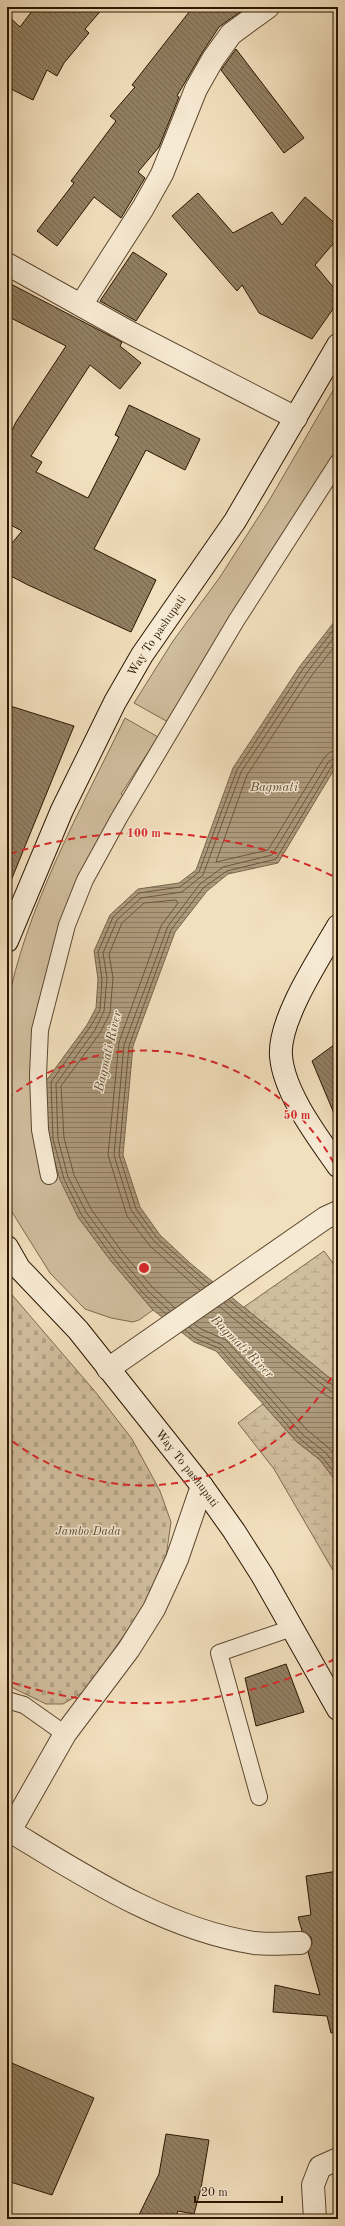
<svg xmlns="http://www.w3.org/2000/svg" width="345" height="2226" font-family="'Old Standard TT',serif">
<style>
.grass{fill:#d0bd9d;stroke:#7d6a4e}
.wetland{fill:url(#wetland-marsh);stroke:#7d6a4e}
.cemetery{fill:url(#cemetery-stones);stroke:#7d6a4e}
.water{fill:url(#water-rules);stroke:#79664b}
.lines{fill:none;stroke-linecap:round;stroke-linejoin:round}
.shore{stroke:#6c583e;stroke-width:1}
.building{fill:url(#building-back-hatch);stroke:#2a1600}
.lane-casing{stroke:#5c482f;stroke-width:18}
.street-casing{stroke:#5c482f;stroke-width:24}
.secondary-casing{stroke:#2a1600;stroke-width:24}
.lane{stroke:#f7ead4;stroke-width:16}
.street{stroke:#f7ead4;stroke-width:22}
.secondary{stroke:#f7ead4;stroke-width:22}
.ring{fill:none;stroke:#d62828;stroke-width:2;stroke-dasharray:7 5}
.labels{text-anchor:middle;stroke-width:3;stroke-linejoin:round;paint-order:stroke}
.street-label{font-size:12px;fill:#2a1600;stroke:#f7ead4}
.park-label{font-size:12px;font-style:italic;fill:#5c482f;stroke:#f7ead4}
.water-label{font-size:13px;font-style:italic;fill:#5f4b32;stroke:#f7ead4}
.centre{fill:#d62828;stroke:#f7ead4;stroke-width:2}
.ring-label{font-size:12px;text-anchor:middle;font-weight:bold;fill:#d62828;stroke:#f7ead4;stroke-width:3;stroke-linejoin:round;paint-order:stroke}
</style>
<defs>
<pattern id="wetland-marsh" width="20" height="14" patternUnits="userSpaceOnUse"><rect width="20" height="14" fill="#d0bd9d"/><path d="M1 5h8M5 5V1M11 12h8M15 12V8" fill="none" stroke="#b3a285"/></pattern>
<pattern id="cemetery-stones" width="16" height="16" patternUnits="userSpaceOnUse"><rect width="16" height="16" fill="#d0bd9d"/><path d="M2 7V4a2 2 0 0 1 4 0v3zM10 15v-3a2 2 0 0 1 4 0v3z" fill="#b3a285"/></pattern>
<pattern id="water-rules" width="6" height="5" patternUnits="userSpaceOnUse"><rect width="6" height="5" fill="#ae9b7d"/><path d="M0 2.5h6" fill="none" stroke="#8e7d64"/></pattern>
<pattern id="building-back-hatch" width="6" height="6" patternUnits="userSpaceOnUse"><rect width="6" height="6" fill="#927f62"/><path d="M-1 5l2 2M0 0l6 6M5-1l2 2" fill="none" stroke="#77674e"/></pattern>
</defs>
<rect width="100%" height="100%" fill="#f2dfbd"/>
<filter id="stains"><feTurbulence type="fractalNoise" baseFrequency=".005" numOctaves="4"/><feColorMatrix values="0 0 0 0 .2 0 0 0 0 .09 0 0 0 0 .02 0 0 0 .5 -.17"/></filter>
<radialGradient id="worn" r=".72"><stop offset=".6" stop-color="#630" stop-opacity="0"/><stop offset="1" stop-color="#630" stop-opacity=".3"/></radialGradient>
<path class="grass" d="M338 382V447L168 722 134 703 173 641 220 577 270 499Z
M125 718 158 737 121 794 133 801 69 928 45 1038 46 1101 78 1217 111 1261 153 1310 139 1320 133 1322 111 1318 85 1309 50 1273 7 1204V1008C24 911 82 807 125 718Z"/>
<path class="wetland" d="M324 1251 338 1270V1385L244 1307Z
M263 1404 296 1441 320 1460 338 1484V1579L274 1469 238 1423Z"/>
<path class="cemetery" d="M7 1289 98 1395 132 1439 160 1491 171 1522 166 1557 154 1592 85 1691 63 1704H46L7 1685Z"/>
<path class="water" d="M338 617V763L278 863 228 874 207 891 175 932 133 1046 123 1155 140 1207 160 1235 190 1263 338 1385V1484L320 1460 296 1441 216 1351 194 1342 153 1310 111 1261 78 1217 60 1180 49 1140 46 1101V1081L87 1025 96 1008 98 979 94 951 110 915 138 889 179 883 196 870 233 768 300 666Z"/>
<g class="lines">
<path class="shore" d="M338 642 312 675 247 775 216 862 268 850 324 758 330 752 338 751
M209 1284 157 1238 136 1209 119 1155 129 1046 171 930 203 888 227 871 276 859 333 764 338 762
M205 1287 154 1241 131 1210 114 1155 124 1045 168 926 200 884 223 867 272 855 329 761 338 757
M229 1300 323 1379 338 1388
M224 1303 320 1383 332 1392 338 1393
M219 1306 316 1388 330 1398 338 1399
M175 1308 152 1287 122 1252 91 1209 74 1175 64 1138 61 1086 100 1033 110 1013 113 978 109 954 122 923 144 903 176 900 178 903 161 926 119 1042 108 1155 127 1216 150 1246 200 1290
M170 1311 148 1291 118 1255 86 1212 68 1177 58 1139 56 1084 95 1030 104 1011 107 978 103 953 117 920 141 898 182 892 203 875 241 772 308 671 338 632
M166 1314 144 1294 114 1259 81 1214 64 1179 53 1139 51 1082 90 1027 100 1010 102 979 98 952 113 917 139 893 180 887 199 872 237 770 303 669 338 624
M194 1324 201 1329 226 1340 307 1430 330 1449 338 1459
M189 1327 198 1334 222 1345 302 1434 326 1453 338 1468
M185 1330 196 1339 219 1348 299 1438 322 1457 338 1477"/>
</g>
<path class="building" d="M35 7H104L85 29 89 33 64 63 57 76 47 70 33 100 7 87V15L20 27Z
M193 7H247L219 27 202 53 177 96 179 97 159 147 138 172 145 178 121 218 94 197 57 246 37 231 74 183 71 181 116 121 110 116 135 87 132 85Z
M236 49 304 138 284 153 221 70Z
M198 193 233 233 272 212 282 225 305 197 338 226V238L315 265 338 293V302L312 339 259 313 242 285 237 291 172 216Z
M133 252 167 274 136 321 100 301Z
M7 282 122 342 120 346 141 363 120 389 90 365 31 456 42 462 36 472 88 498 119 437 115 435 129 405 200 439 185 470 146 450 94 549 156 580 131 632 28 585 7 574V549L22 531 7 523V441L16 422 66 346 7 316Z
M7 705 74 726 8 888H7Z
M338 1042V1123L312 1061Z
M286 1664 304 1712 256 1726 245 1678Z
M338 1871V2032L331 2033 327 2016 273 2012 275 1985 320 1995 308 1952 312 1943 311 1937 302 1931 298 1917 311 1915 306 1876Z
M7 2061 94 2098 52 2195 7 2181Z
M166 2134 209 2140 201 2188 194 2214 178 2211 175 2219H137L159 2174Z"/>
<g class="lines">
<defs>
<path id="lane" d="M49 1176 40 1130 38 1075 40 1030 67 925 85 880 119 818 236 621 338 462
M7 1700 24 1705 65 1734
M259 1797 219 1653 292 1628"/>
<path id="street" d="M7 264 127 331 296 418
M81 305 143 208 162 174 196 89 213 59 231 34 268 7
M108 1369 325 1218 338 1212
M10 1831C86 1877 165 1929 254 1943 269 1945 285 1943 300 1943
M7 1836 65 1734 129 1649 154 1609 177 1559 202 1486
M315 2219 313 2185 320 2167 338 2159"/>
<g id="secondary">
<path d="M338 926C320 957 278 1020 281 1056 284 1093 317 1136 338 1166"/>
<path id="s1" d="M7 941 62 810 115 702 142 655 235 521 338 345"/>
<path id="s2" d="M7 1247 19 1268 78 1330 202 1486 234 1531 262 1575 338 1709"/>
</g>
</defs>
<use href="#lane" class="lane-casing"/>
<use href="#street" class="street-casing"/>
<use href="#secondary" class="secondary-casing"/>
<use href="#lane" class="lane"/>
<use href="#street" class="street"/>
<use href="#secondary" class="secondary"/>
</g>
<g class="ring">
<path d="M337 1367A217 217 0 0 1 7 1437M7 1099A217 217 0 0 1 337 1169"/>
<path d="M335 1659A435 435 0 0 1 10 1682M10 854A435 435 0 0 1 335 877"/>
</g>
<g class="labels">
<g class="street-label">
<text dy="4" stroke="none"><textPath href="#s1" startOffset="341">Way To pashupati</textPath></text>
<text dy="4" stroke="none"><textPath href="#s2" startOffset="286">Way To pashupati</textPath></text>
</g>
<g class="park-label">
<text x="88" y="1535">Jambo Dada</text>
</g>
<g class="water-label">
<text x="274" y="791">Bagmati</text>
<text transform="translate(107 1051) rotate(-77)" y="5">Bagmati River</text>
<text transform="translate(243 1346) rotate(45)" y="5">Bagmati River</text>
</g>
</g>
<circle cx="144" cy="1268" r="6" class="centre"/>
<g class="ring-label">
<text x="144" y="837">100 m</text>
<text x="297" y="1119">50 m</text>
</g>
<rect width="345" height="2226" fill="none" stroke="#f2dfbd" stroke-width="24"/>
<rect x="8" y="8" width="329" height="2210" fill="none" stroke="#2a1600" stroke-width="2"/>
<rect x="12" y="12" width="321" height="2202" fill="none" stroke="#2a1600"/>
<path d="M195 2196v6h87v-6" fill="none" stroke="#2a1600" stroke-width="2"/>
<text x="201" y="2196" font-size="12" fill="#2a1600" stroke="#f7ead4" stroke-width="3" paint-order="stroke">20 m</text>
<rect width="100%" height="100%" filter="url(#stains)"/>
<rect width="100%" height="100%" fill="url(#worn)"/>
</svg>
